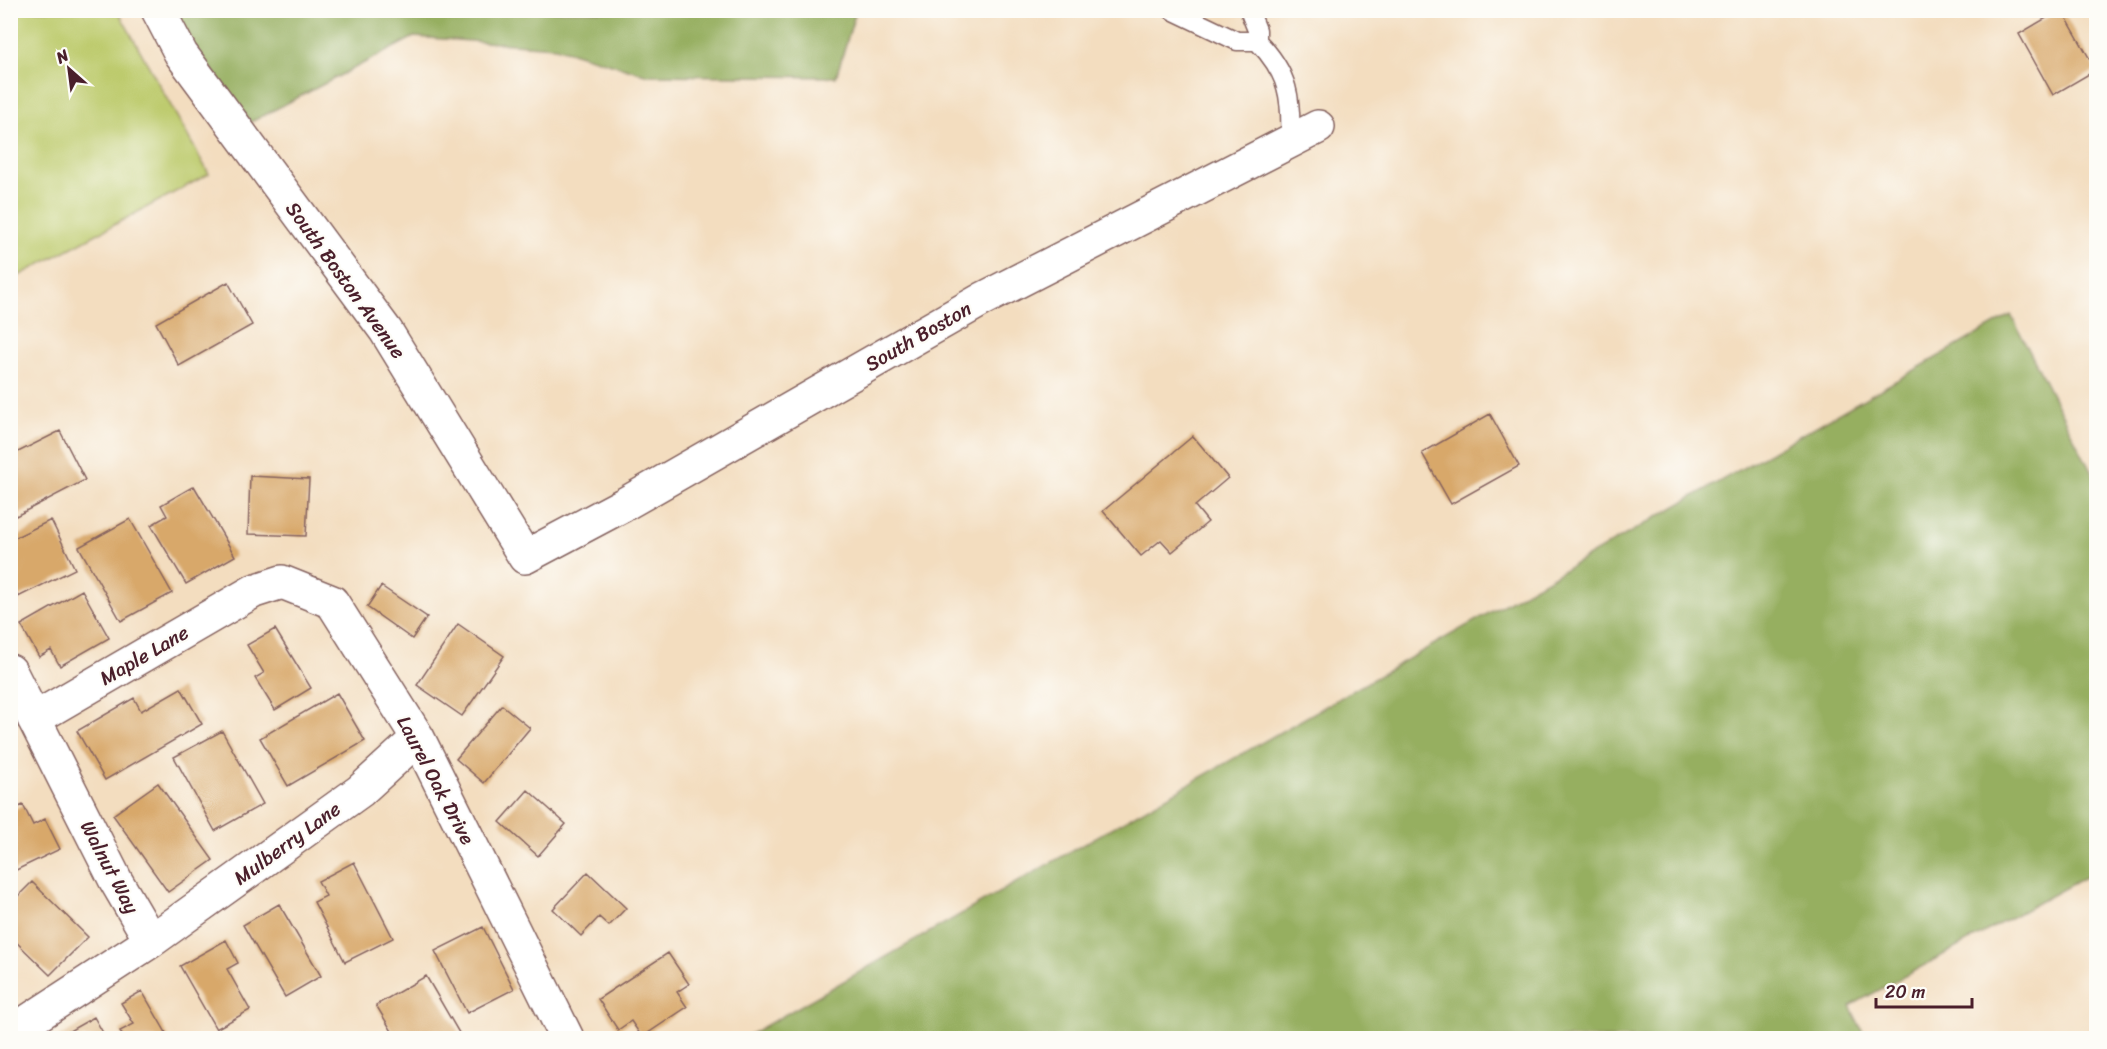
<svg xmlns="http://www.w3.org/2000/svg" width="2107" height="1049" font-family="Sriracha,sans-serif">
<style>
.green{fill:#bdcb6d;stroke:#84754c;stroke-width:1.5}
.forest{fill:#96af60;stroke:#706746;stroke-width:1.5}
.building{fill:#d8a86b}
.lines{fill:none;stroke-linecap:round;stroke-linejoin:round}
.service-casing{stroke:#85625f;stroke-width:21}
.minor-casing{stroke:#85625f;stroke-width:36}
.service{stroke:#fff;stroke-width:18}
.minor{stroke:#fff;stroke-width:33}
.labels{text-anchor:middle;stroke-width:4.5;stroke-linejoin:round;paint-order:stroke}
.street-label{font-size:20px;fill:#4a1f2b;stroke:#fdfcf7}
</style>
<rect width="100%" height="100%" fill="#fdfcf7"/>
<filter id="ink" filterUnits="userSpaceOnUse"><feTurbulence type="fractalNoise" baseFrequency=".0167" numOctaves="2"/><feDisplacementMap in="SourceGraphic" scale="12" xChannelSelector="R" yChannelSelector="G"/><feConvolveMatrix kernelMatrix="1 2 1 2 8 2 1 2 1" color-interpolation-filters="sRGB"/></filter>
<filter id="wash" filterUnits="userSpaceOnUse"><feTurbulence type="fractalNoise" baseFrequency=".008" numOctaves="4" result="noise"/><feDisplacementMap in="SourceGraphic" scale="24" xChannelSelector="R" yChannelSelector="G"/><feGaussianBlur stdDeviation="1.35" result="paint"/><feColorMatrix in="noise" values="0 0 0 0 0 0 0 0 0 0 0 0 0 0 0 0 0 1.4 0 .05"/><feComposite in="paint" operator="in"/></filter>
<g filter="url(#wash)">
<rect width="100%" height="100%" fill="#f3ddbf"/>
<path class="green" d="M11 10 118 11 209 174 11 280Z"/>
<path class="forest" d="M176 11H856L836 77 648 75 555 47 414 37 251 122 194 46Z
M2011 315 2096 481V871L1850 1006 1866 1038H744Z"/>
<g id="blocks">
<path class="building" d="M2060 10H2062L2096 70 2053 95 2019 34Z
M228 282 252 325 179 366 156 323Z
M1490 414 1519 466 1451 504 1422 453Z
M60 431 85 480 16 516 10 506V456Z
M1193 436 1228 478 1195 506 1208 522 1172 552 1161 540 1141 556 1103 511Z
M250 476 309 479 306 536 248 534Z
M194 486 235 556 186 584 151 525 167 516 161 505Z
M130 519 172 593 121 621 79 547Z
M51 520 75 569 18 597 10 581V540Z
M381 586 427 617 412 639 367 607Z
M82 590 109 638 60 666 51 650 39 657 21 625Z
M458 624 504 656 462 716 417 685Z
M275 629 311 688 275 710 255 678 264 673 247 645Z
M181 688 202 724 105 780 77 731 134 698 141 711Z
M337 693 365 741 288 786 260 738Z
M502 705 530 728 484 783 456 759Z
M222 731 263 804 215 831 174 757Z
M158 783 213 860 168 892 113 815Z
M528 790 566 824 538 856 500 822Z
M23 805 33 825 45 819 60 849 10 873V811Z
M354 862 393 938 345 962 314 902 326 896 318 881Z
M588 872 626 908 609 926 599 917 581 936 553 909Z
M32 882 88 937 50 975 10 936V904Z
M279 904 321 976 285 997 243 925Z
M483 927 514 989 467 1013 435 951Z
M226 940 238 963 227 969 250 1010 216 1029 180 966Z
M668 953 689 984 677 992 687 1007 642 1037 631 1021 618 1030 598 999Z
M426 976 462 1038H415L413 1035 408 1038H396L376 1005Z
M142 991 169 1038H124L120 1031 134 1024 121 1003Z
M94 1017 106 1038H57Z"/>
</g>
</g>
<g filter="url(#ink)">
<use href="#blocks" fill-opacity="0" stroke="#85625f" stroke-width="1.5"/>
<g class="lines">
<defs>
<path id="service" d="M1172 10 1237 41H1257
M1249 10 1257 30V41C1289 73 1292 99 1290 142"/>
<path id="minor" d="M158 10 181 54 386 331 525 557 623 505 983 299 1318 127
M10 671 116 881 151 941 10 1033
M34 719 254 591 282 582 332 602 418 738 567 1038
M151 941 360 791 418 738"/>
</defs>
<use href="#service" class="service-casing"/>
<use href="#minor" class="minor-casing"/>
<use href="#service" class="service"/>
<use href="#minor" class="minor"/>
</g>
</g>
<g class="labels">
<g class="street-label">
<text transform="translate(346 280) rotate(54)" y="7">South Boston Avenue</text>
<text transform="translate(918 336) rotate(-30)" y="7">South Boston</text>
<text transform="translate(144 655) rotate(-30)" y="7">Maple Lane</text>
<text transform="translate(436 780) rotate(62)" y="7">Laurel Oak Drive</text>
<text transform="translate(287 843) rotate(-36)" y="7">Mulberry Lane</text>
<text transform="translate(110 867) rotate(62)" y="7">Walnut Way</text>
</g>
</g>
<rect width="2107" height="1049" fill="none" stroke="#fdfcf7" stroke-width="36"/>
<g transform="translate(69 69) rotate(332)" stroke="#fdfcf7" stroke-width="4.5" paint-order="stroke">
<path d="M0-4.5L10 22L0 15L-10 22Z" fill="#4a1f2b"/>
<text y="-9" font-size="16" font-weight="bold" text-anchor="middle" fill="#4a1f2b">N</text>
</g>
<path d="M1876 998v9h96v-9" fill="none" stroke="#4a1f2b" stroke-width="3"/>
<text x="1885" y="998" font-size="18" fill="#4a1f2b" stroke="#fdfcf7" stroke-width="4.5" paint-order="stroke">20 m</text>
</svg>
